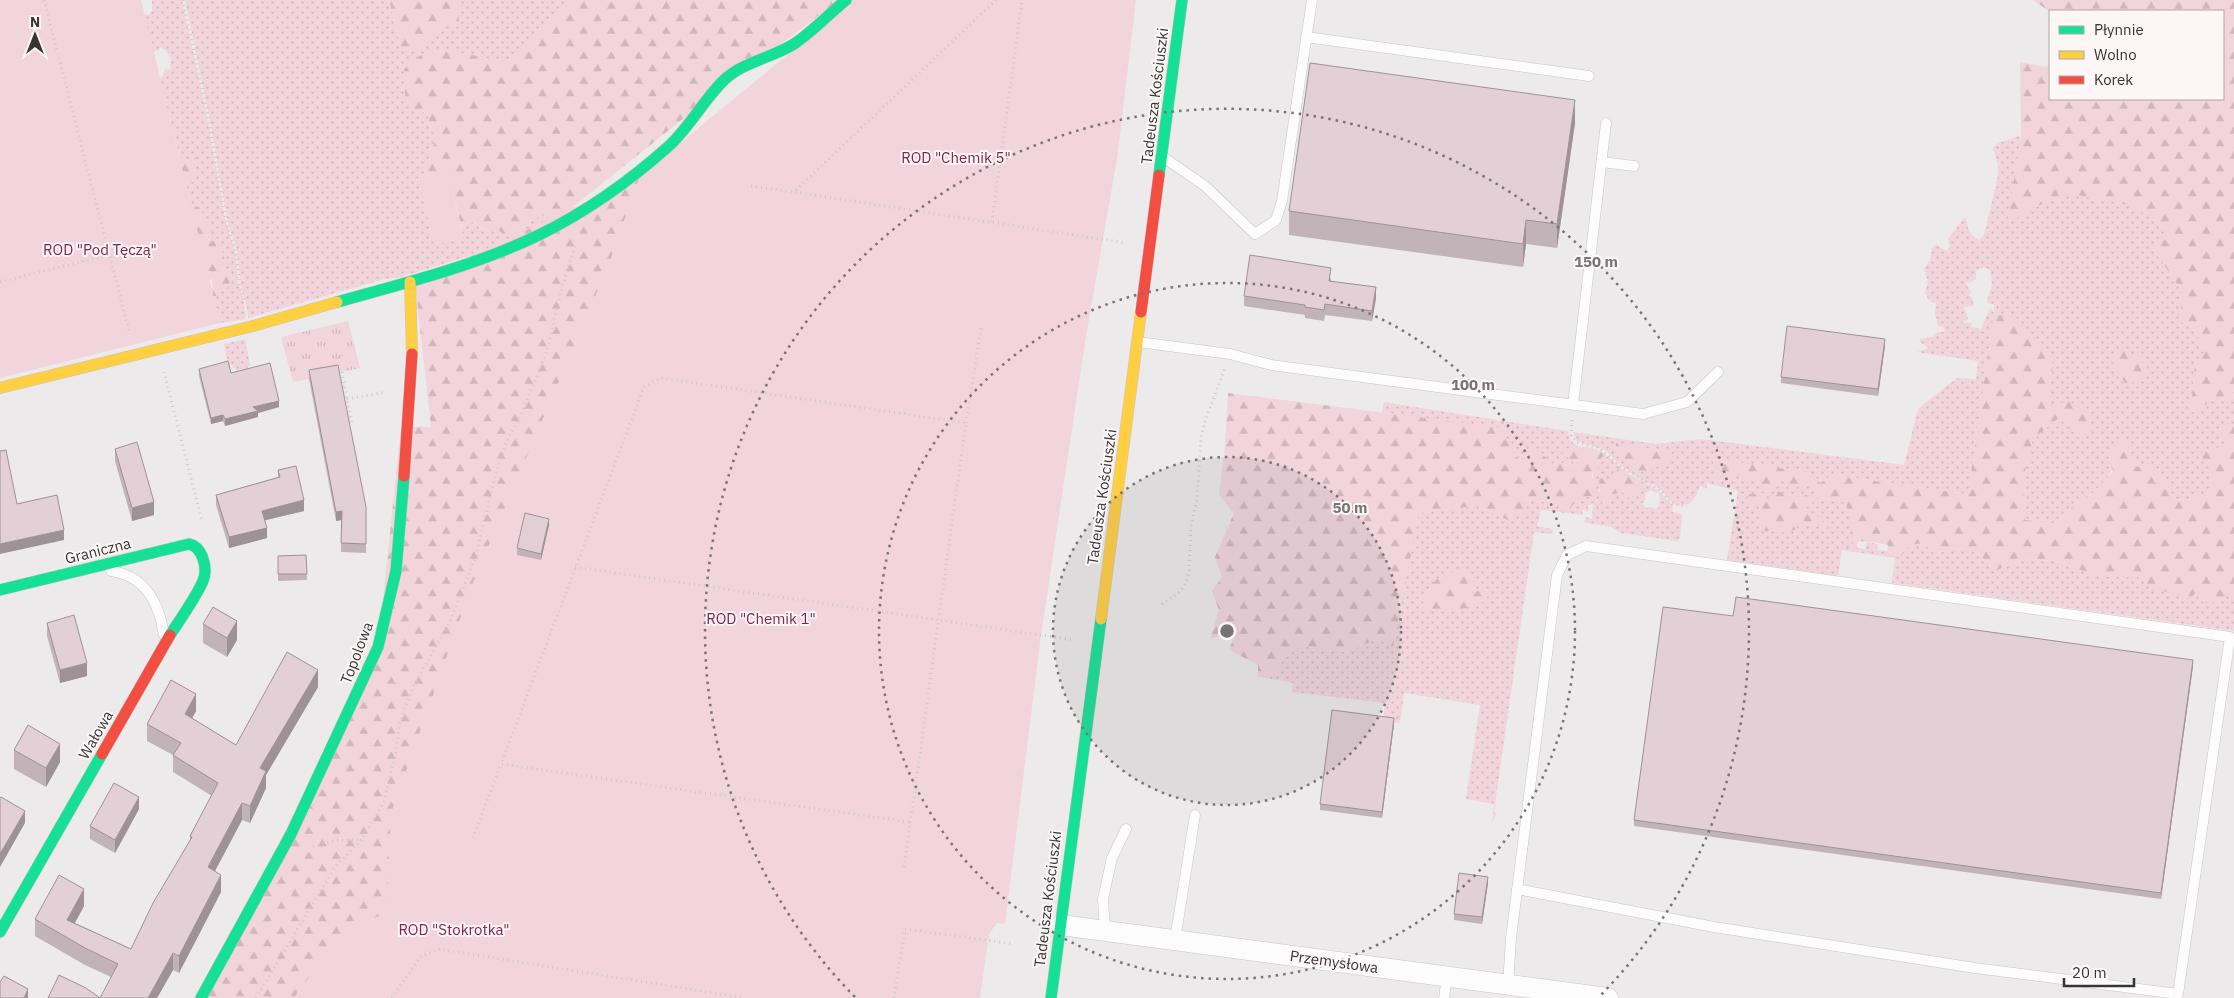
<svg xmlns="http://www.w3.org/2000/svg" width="2234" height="998" font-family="'IBM Plex Sans',sans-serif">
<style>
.grass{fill:url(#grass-dots);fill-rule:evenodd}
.forest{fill:url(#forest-firs)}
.park{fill:url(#park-tufts)}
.garden{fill:#f2d4dd}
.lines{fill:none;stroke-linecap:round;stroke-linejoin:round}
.lane-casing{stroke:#c8c5c6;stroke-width:11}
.street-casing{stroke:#c8c5c6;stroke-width:21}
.fast-casing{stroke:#c8c5c6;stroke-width:12}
.slow-casing{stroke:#c8c5c6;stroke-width:12}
.jam-casing{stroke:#c8c5c6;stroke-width:12}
.path{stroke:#cbcaca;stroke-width:3;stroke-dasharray:1 4;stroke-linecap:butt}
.lane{stroke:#fcfcfc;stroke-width:10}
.street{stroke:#fcfcfc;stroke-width:20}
.fast{stroke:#16e098;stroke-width:11}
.slow{stroke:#ffcf43;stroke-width:11}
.jam{stroke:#f24e42;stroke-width:11}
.wall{fill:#c2b3b8}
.shaded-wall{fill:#9e9296}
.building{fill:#e2d0d6;stroke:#9e9296}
.ring{fill:none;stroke:#767475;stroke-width:2.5;stroke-dasharray:2.5 5}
.labels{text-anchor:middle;stroke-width:4;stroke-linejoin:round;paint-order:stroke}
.street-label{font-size:15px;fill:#363435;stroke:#fcf6f7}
.park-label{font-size:15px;fill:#83224d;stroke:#fcf6f7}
.centre{fill:#767475;stroke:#fcf6f7;stroke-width:2.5}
.ring-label{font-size:15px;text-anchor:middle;font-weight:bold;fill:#767475;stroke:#fcf6f7;stroke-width:4;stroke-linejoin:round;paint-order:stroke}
</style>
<defs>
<pattern id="grass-dots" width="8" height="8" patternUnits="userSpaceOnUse" patternTransform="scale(1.25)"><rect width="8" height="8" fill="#f2d4dd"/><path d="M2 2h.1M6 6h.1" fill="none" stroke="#d0b7be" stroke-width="1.8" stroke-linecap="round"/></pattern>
<pattern id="forest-firs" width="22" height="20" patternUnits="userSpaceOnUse" patternTransform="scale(1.25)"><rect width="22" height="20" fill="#f2d4dd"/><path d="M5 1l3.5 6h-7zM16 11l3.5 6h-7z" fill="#d0b7be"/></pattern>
<pattern id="park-tufts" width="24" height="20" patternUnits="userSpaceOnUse" patternTransform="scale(1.25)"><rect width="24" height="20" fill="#f2d4dd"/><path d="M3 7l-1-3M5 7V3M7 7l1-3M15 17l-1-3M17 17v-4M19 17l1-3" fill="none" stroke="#d0b7be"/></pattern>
</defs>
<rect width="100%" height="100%" fill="#edeaeb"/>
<path class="grass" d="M152 0H182L208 122 225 219 236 255 238 282 244 301 246 319 220 323 213 296H216L223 289 227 269 225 270 220 267 216 247 205 234 210 226 204 222 199 207 191 205 185 180 189 183 196 170 188 162 180 158 159 76 162 77 165 69H170L171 58 166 51 160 47 159 50 153 52 144 14 148 15 152 11Z
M185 0H389L401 49 419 51 426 41 441 33 445 20 459 27V0H571L505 63C480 58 447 45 423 54 417 57 410 64 404 69L405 95 418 115 427 110 430 131 438 135 431 150V162L422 166 426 174 418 176 434 244 463 238 461 226 470 221 487 232 497 230 515 240 527 223 542 215 554 222 558 213H567L571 207 579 209 545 229 519 241 401 277 385 279 248 318 246 303 241 287 237 251 228 223 210 121Z
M2021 135 2008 224 2022 186 2232 160 2153 248 2182 292 2180 321 2194 328 2204 354 2195 363 2192 396 2186 415 2216 398 2232 399 2234 388V424L2233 426 2220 427 2226 445 2211 471 2210 493 2177 502 2155 466 2137 467 2124 439C2116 461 2112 477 2093 493 2079 506 2069 506 2058 524L2025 520 2024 476 2033 438 2059 418 2090 430 2049 413 2050 398 1995 313 1968 494 1833 475 1820 483 1714 459 1712 468 1718 472 1716 481 1729 480 1738 473 1765 478H1781L1811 485 1817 498 1845 502 1858 541 1857 548 1866 549 1867 542 1878 544 1877 550 1887 551 1900 558 1910 545 1924 543 1935 554C1968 544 1973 547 1995 571L2023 559 2055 561 2101 577H2142L2196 592 2234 597V631L1892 583 1895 558 1842 550 1838 576 1727 560 1738 491 1707 483V489L1700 486C1695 500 1691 507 1675 505L1662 491 1654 484 1646 483 1618 463 1605 450 1577 441 1573 432 1656 444 1701 439 1904 465 1918 409 1957 378 1976 379 1978 361 1917 352 1929 348 1920 342V339L1933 337 1938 332H1945L1943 327 1938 326 1935 314 1936 303 1929 301 1925 292 1928 283 1924 268 1930 261 1932 248 1936 244 1946 251 1950 247 1948 239 1965 217C1967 226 1969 235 1979 240L1984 235 1998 176V165L1993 148 1996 144ZM1984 267 1990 270 1992 284 1987 300 1988 303 1994 305V313L1990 308 1981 329 1972 327 1971 323H1962L1968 319 1964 307 1973 306V299L1969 296 1971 292 1965 282 1969 283 1976 279V271ZM1807 495 1803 510 1827 528 1793 521 1797 529C1780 527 1764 527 1760 507Z
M245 339 250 364 246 370 238 371 228 363 224 344Z
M1384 402 1568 431C1569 439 1572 444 1580 447L1560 450 1575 464 1567 465 1557 461 1555 466 1541 453 1519 462 1513 454 1514 446 1501 438 1503 433 1382 412Z
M1598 449 1628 473C1619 472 1610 483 1600 484L1598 491 1611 499 1608 495 1624 492V500L1639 488 1637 478 1659 491 1673 506 1672 512 1682 514 1680 538 1677 541 1621 533 1611 527 1584 522 1586 517 1592 519 1593 503 1588 506V512L1582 509 1583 515 1541 510 1537 526 1552 529 1553 531 1551 534 1534 532 1494 811 1496 814 1492 823 1494 804 1466 799 1480 705 1404 693 1400 723 1383 721 1385 703 1292 692 1293 683 1272 679 1283 660 1300 646 1347 652 1377 639 1393 647 1418 513 1477 506 1510 521 1523 499 1542 502 1579 497 1592 480 1596 464 1604 455ZM1651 490 1656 493 1659 492 1660 498 1658 508 1655 509 1652 507 1647 508 1642 504 1645 500V493ZM1453 572 1455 578 1465 594 1418 609Z"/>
<path class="forest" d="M389 0H459V27L445 20 441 33 426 41 419 51 401 49Z
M571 0H839L689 114 554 222 542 215 527 223 515 240 497 230 487 232 471 221 461 226 448 169 426 174 421 166 431 162V150L438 135 430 131 427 110 418 115 405 95 404 69C410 64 417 57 423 54 447 45 480 58 505 62Z
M2033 0H2234V388L2232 399 2216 398 2186 416 2192 396 2195 363 2204 354 2194 328 2180 321 2182 292 2153 248 2168 230 2133 206 2073 194 2042 204 2007 224 2021 135 2020 62 2046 67 2050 63V99H2223V11L2050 12Z
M175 154 188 162 193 158H198L195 167 196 175 192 176 196 181 189 183 182 177Z
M640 176 608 267 473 583 391 814 387 912 339 937 294 998H201L378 647 401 427H431L415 283Z
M191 205 199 207 204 215V222H207L210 226 205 235 209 240 216 242V247L221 246 225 262 220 267 224 270 227 268V274L231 279 227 289H223L216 296H213L212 279 209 281 205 274 210 272 205 270 184 212Z
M1994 313 2014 318 2035 337 2053 359 2049 412 2066 400 2089 414 2090 430 2079 438 2059 418 2033 439 2024 476 2025 520 2058 524 2066 512 2093 494 2113 471 2108 456 2124 438 2137 467 2155 466 2177 502 2210 493 2211 471 2200 453 2226 445 2220 427 2233 426 2234 424V597L2225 596 2211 604 2200 601 2196 592 2190 599 2147 586 2142 577H2101L2055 561 2023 559 1995 571C1973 547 1968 544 1935 554L1924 543 1910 545 1900 558 1887 551 1888 545C1876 543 1864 539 1852 543L1849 536 1853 527 1845 502 1817 498 1811 485 1802 484 1791 491 1781 478 1770 495 1760 488 1764 478 1745 480 1738 473 1729 480 1716 481 1718 472 1712 468 1714 459 1810 472 1820 483 1833 475 1968 494Z
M2124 351 2139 357 2151 373 2139 382 2125 383 2111 360Z
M1228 393 1512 429 1511 433H1503L1501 438 1509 439 1514 446 1513 454 1519 461 1531 451 1541 453 1555 466 1557 461 1567 465 1575 464 1560 450C1575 447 1592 443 1604 455L1596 464 1601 472 1592 473V480L1595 481 1594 497H1579L1569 510 1548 503 1551 500 1542 502 1523 499 1525 512 1510 521 1477 506 1419 513 1393 647 1377 639 1347 652 1300 646 1283 660 1272 679 1258 677V665L1229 650 1237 630 1210 639 1219 610 1212 591 1222 577 1215 557 1234 513 1219 495 1225 447Z
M1616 443 1672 452 1669 462 1661 468 1654 465 1651 473 1643 470 1634 472 1616 453Z
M1619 469 1637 478 1639 488 1624 501V492L1608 495 1611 500 1606 504 1600 503 1599 479 1604 478 1608 483 1610 477 1616 478 1613 473Z
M1778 491 1790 498 1807 495 1813 502 1803 510 1815 514 1828 528 1793 521 1798 529 1780 533 1773 526 1767 532 1755 525 1762 516 1760 507 1746 505 1749 494 1763 493 1768 499Z
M1462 569 1475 584 1466 594 1482 590 1489 600 1454 612 1417 610C1430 599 1428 587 1438 578 1442 575 1449 574 1454 572L1455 578Z"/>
<path class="park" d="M348 321 360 368 293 382 281 337Z"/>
<path class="garden" d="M0 0H141L220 323 0 378Z
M848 0H1136L1117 159 1086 336 1041 635 1005 924 997 923 989 934 980 998H294L339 937 387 912 391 814 473 583 608 267 640 176 802 43Z
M448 169 463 238 434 244 418 176Z"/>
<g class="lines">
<defs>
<path id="lane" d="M1306 37 1589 76
M1163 157 1205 186 1255 234 1276 220 1282 201 1312 0
M1602 162 1634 166
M1138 342 1230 354 1271 365 1643 414 1687 402 1718 372
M1573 405 1606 123
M111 571C146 576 159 603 164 635
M1105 931 1103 899 1112 858 1126 829
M1175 940 1195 815
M1508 986 1511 938 1557 575 1567 555 1586 546 2230 637 2178 994 1975 968 1714 927 1517 889
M1444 998 1447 977"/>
<path id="street" d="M1061 925 1608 998"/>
<path id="fast" d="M1159 175 1182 0
M337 302C405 283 475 266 539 235 586 212 631 180 670 145 690 126 704 100 723 81 742 62 772 58 794 44 812 32 829 14 846 0
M0 590 189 544C203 547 208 569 203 581 195 599 181 618 170 635
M0 932 102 754
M201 998 291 834 378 647 396 571 404 476
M1051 998 1101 619"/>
<path id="slow" d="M410 282 412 354
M0 388 253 326 337 302
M1101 619 1141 312"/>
<path id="jam" d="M1141 312 1159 175
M404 476 412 354
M102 754 170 635"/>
</defs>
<use href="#lane" class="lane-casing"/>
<use href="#street" class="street-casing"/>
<use href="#fast" class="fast-casing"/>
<use href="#slow" class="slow-casing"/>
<use href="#jam" class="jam-casing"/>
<path class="path" d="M44 0 129 331
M183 0 209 121 227 225 237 257 240 288 245 302
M996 0 794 192 1126 243
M751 186 794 192
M992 222 1022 0
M0 282 109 255
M164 372 202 521
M342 372 352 424
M347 399 386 392
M1572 420 1571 435 1576 442 1599 448 1620 466 1660 490 1672 504 1687 507
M966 423 981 328
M575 567 1075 640
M1162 604 1180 592 1186 583 1189 571 1191 526 1197 498 1201 438 1204 424 1225 368
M473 838 501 764
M313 847 337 840H361
M904 867C925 719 945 571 966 423L661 378 644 387 501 764 910 822
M256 998 335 867 361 840 384 802 395 757 400 721 414 685 449 624 476 556 494 479 506 442 521 415 546 354 561 291 576 243
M392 998 420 957 438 949 745 998
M894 998 905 929 1014 944"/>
<use href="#lane" class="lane"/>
<use href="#street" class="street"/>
<use href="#fast" class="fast"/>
<use href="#slow" class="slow"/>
<use href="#jam" class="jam"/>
</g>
<path class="wall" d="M1575 123 1557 248 1526 244 1523 267 1289 235V211Z
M1331 278V281L1376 298 1372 321 1325 315 1324 321 1305 318V315L1244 306V296Z
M1885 346 1878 396 1781 383V377Z
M199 369 231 373 279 407 258 413V417L225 426 223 421 211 424 199 376Z
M309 370 366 507V553L341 552V520L336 521 309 379Z
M115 449 154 515 132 521 115 461Z
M278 470 304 511 265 520 267 538 229 548 216 505V495L278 477Z
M549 525 541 560 517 555V548Z
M306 555 307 580 278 581V556Z
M1733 616 2193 666 2161 899 1634 826V820Z
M47 623 87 676 60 683 47 636Z
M203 624 237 640 227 657 203 643Z
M318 687 266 775V788L250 823 242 820 215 871 221 892 179 973 173 970 157 998H100L111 977 85 965 35 936V919L84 906 75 923 131 949 190 841V836L212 796 173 772V755L147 741V724L196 711 192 718 236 745Z
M1394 724 1382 818 1320 810V804Z
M14 750 60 762 46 787 14 769Z
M139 809 115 853 90 839V826Z
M1488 883 1482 924 1454 920V914Z"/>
<path class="shaded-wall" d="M1575 100V123L1557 248V224Z
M1526 220V244L1523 267V244Z
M1376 287V298L1372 321V311Z
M1885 339V346L1878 396V389Z
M279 401V407L258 413V417L225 426V419L253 407Z
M223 415V421L211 424V418Z
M304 500V511L262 521V511Z
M154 502V515L132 521V508Z
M342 511V520L336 521V512Z
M549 519V525L541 560V554Z
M267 528V538L229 548V537Z
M64 530V540L0 554V544Z
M237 621V640L227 657V638Z
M2193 660V666L2161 899V893Z
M87 663V676L60 683V670Z
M318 670V687L266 775V788L250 823V806L260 768Z
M196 694V711L185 731V714Z
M1394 718V724L1382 818V812Z
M60 744V762L46 787V768Z
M139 797V809L115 853V840Z
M242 803V820L208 884V867Z
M25 811V823L0 867V854Z
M221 875V892L179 973V956Z
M1488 877V883L1482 924V917Z
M84 889V906L67 937V920Z
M173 953V970L157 998H148Z
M28 989V998H24Z"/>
<path class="building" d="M1310 63 1575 100 1557 224 1526 220 1523 244 1289 211Z
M1250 255 1331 268 1329 281 1376 287 1372 311 1325 304 1324 310 1305 307V305L1244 296Z
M1787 326 1885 339 1878 389 1781 377Z
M228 361 231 373 270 363 279 401 253 407 258 411 225 419 223 415 211 418 199 369Z
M338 365 366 507V544L341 543 342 511 336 512 309 370Z
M137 442 154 502 132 508 115 449Z
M6 450 17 504 57 495 64 530 0 544V451Z
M296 466 304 500 262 511 267 528 229 537 216 495 280 477 278 470Z
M525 513 549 519 541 554 517 548Z
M306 555 307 574H278V556Z
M1736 597 2193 660 2161 893 1634 820 1663 607 1733 616Z
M213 607 237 621 227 638 203 624Z
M74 615 87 663 60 670 47 623Z
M287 652 318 670 260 768 266 771 250 806 242 803 208 867 221 875 179 956 173 953 148 998H100L118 964 85 948 35 919 59 875 84 889 67 920 131 949 153 903 192 837 190 836 218 783 173 755 181 743 147 724 171 680 196 694 185 714 236 745Z
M1332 710 1394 718 1382 812 1320 804Z
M28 725 60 744 46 768 14 750Z
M114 783 139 797 115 840 90 826Z
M1 797 25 811 0 854V798Z
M1459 873 1488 877 1482 917 1454 914Z
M59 975 86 988 100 998H48Z
M4 976 28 989 24 998H0V982Z"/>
<circle cx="1227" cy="631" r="174" fill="#767475" fill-opacity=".12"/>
<g class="ring">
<circle cx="1227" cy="631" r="174"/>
<circle cx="1227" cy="631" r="348"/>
<path d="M855 997A522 522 0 1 1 1599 997"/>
</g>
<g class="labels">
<g class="street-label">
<text transform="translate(1155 96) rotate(-83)" y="5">Tadeusza Kościuszki</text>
<text transform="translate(1102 497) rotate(-82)" y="5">Tadeusza Kościuszki</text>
<text transform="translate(98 551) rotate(-14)" y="5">Graniczna</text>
<text transform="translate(357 653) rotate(-69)" y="5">Topolowa</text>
<text transform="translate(96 735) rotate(-60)" y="5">Wałowa</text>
<text transform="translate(1048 899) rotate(-83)" y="5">Tadeusza Kościuszki</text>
<text transform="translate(1334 962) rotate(8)" y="5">Przemysłowa</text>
</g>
<g class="park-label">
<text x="956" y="163">ROD "Chemik 5"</text>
<text x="100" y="255">ROD "Pod Tęczą"</text>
<text x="761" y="624">ROD "Chemik 1"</text>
<text x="454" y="935">ROD "Stokrotka"</text>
</g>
</g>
<circle cx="1227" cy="631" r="8" class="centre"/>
<g class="ring-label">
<text x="1596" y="267">150 m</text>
<text x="1473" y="390">100 m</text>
<text x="1350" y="513">50 m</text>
</g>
<rect x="2049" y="10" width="175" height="90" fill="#fcf6f7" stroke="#ada8a9"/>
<rect x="2059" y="26" width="25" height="8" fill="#16e098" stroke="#ada8a9"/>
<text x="2094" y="35" font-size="15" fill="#363435">Płynnie</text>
<rect x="2059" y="51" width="25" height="8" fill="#ffcf43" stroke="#ada8a9"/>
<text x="2094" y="60" font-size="15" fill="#363435">Wolno</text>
<rect x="2059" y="76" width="25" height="8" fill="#f24e42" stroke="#ada8a9"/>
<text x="2094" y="85" font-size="15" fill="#363435">Korek</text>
<g transform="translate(35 35)" stroke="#fcf6f7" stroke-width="4" paint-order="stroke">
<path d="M0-4L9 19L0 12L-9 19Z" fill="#363435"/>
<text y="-8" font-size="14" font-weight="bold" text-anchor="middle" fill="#363435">N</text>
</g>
<path d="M2064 978v8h70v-8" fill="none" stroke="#363435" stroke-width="2.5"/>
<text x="2072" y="978" font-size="15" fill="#363435" stroke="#fcf6f7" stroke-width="4" paint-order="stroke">20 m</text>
</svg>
